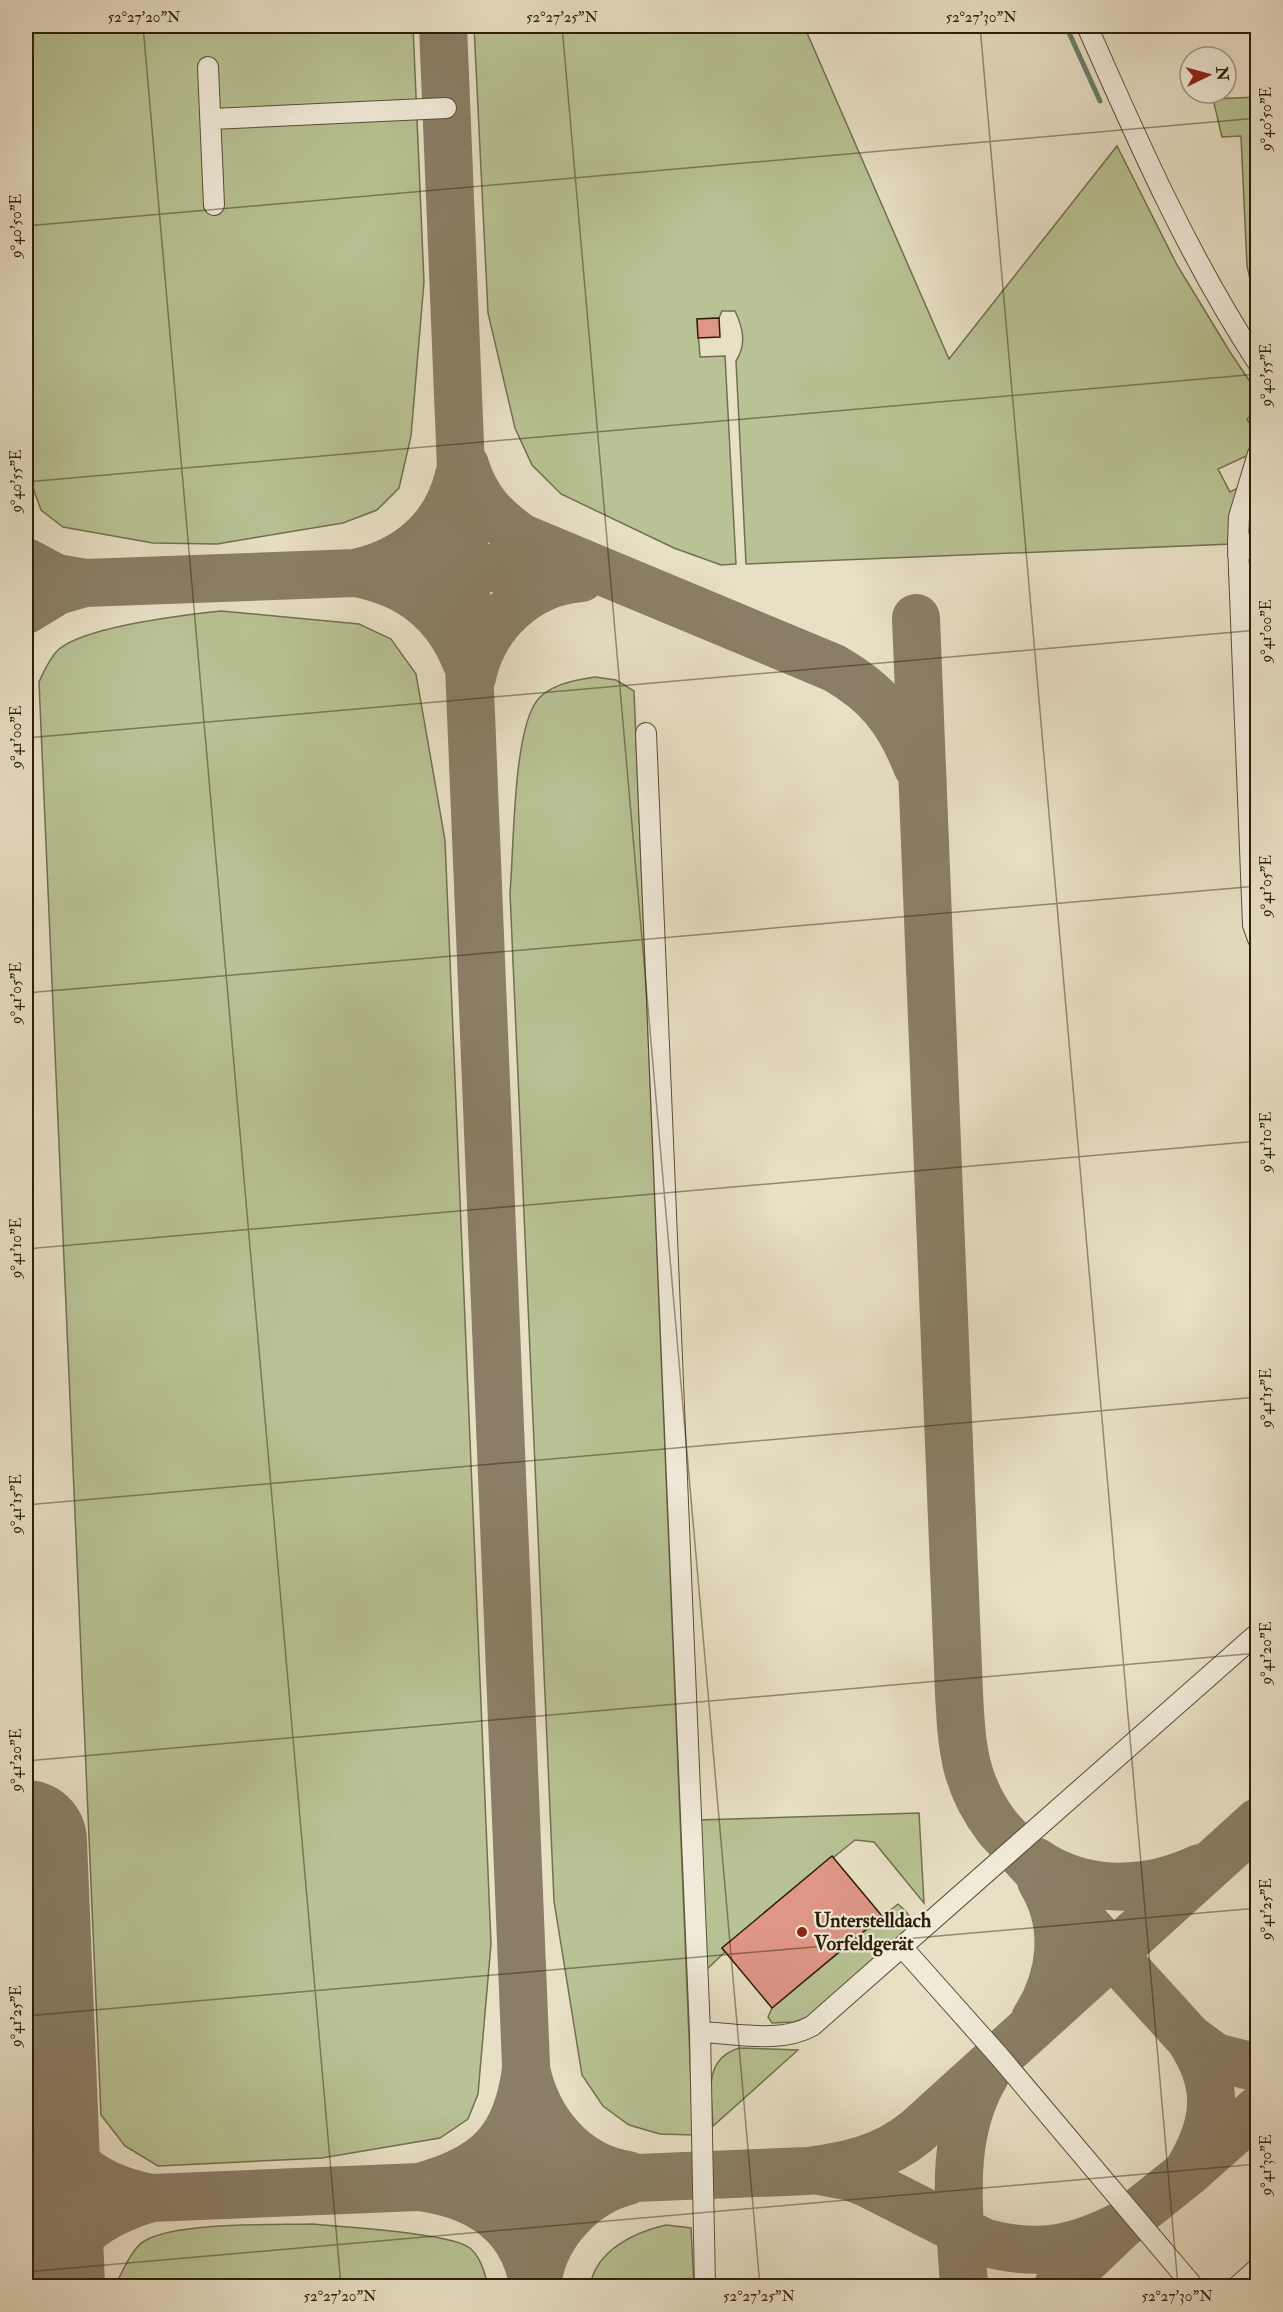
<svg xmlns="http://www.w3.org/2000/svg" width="1283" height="2312" font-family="'IM FELL Double Pica',serif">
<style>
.green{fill:#b8c294;stroke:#72704e;stroke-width:1.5}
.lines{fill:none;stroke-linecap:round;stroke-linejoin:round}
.stream{stroke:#6d7d6d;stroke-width:5}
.taxiway{stroke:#8a7f66;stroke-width:48}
.runway{stroke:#8a7f66;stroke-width:122}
.building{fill:#df9686;stroke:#2d1e07;stroke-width:1.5}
.minor-casing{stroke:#5c4e36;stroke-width:22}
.minor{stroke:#f0ebd9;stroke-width:20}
.ticks{fill:none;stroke:#2d1e07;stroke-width:1.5;stroke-opacity:0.45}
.poi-dot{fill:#8f2418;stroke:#f0ebd9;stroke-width:2}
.labels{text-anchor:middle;stroke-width:4.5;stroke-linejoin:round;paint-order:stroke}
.poi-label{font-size:20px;font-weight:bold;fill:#2d1e07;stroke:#f0ebd9;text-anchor:start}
.neatline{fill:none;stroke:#2d1e07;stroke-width:2}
.ticks-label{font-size:15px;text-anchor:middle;fill:#2d1e07}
</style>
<rect width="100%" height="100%" fill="#e8e0c5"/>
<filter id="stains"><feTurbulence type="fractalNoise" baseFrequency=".00333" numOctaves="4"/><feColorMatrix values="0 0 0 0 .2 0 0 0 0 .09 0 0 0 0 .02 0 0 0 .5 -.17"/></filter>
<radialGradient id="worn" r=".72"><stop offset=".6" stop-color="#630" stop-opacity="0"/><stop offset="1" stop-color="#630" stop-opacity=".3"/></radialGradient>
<path class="green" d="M26 26H413L424 282 411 436 399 488 377 510 343 523 217 544 153 543 63 527 41 510 31 482 26 342Z
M474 26H804L949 359 1117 146 1177 265 1230 352 1257 392V409L1247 419 1257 435 1253 453 1218 469 1230 492 1242 486 1232 544 746 564 736 361C747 344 743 328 735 311H722L719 318 697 319 700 357 725 356 736 564 721 565 674 548 561 494 532 465 515 428 488 313Z
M1257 97H1258L1257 309 1247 266 1241 136 1222 137 1213 99Z
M221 611 359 624 391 639 416 674 445 840 491 1944 478 2094 468 2119 440 2138 322 2158 158 2166 125 2146 101 2115 39 682C44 671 49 659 58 650 84 627 184 615 221 611Z
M595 677 616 680 634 691 693 2135 660 2134 629 2125 603 2106 582 2075 554 1901 510 893C514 846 513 743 534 705 545 685 575 680 595 677Z
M919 1813 924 1903 874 1842 855 1840 722 1948 725 1952 706 1970 698 1820Z
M898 1904C907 1912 913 1917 910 1929L808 2017 794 2022 772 2023 768 2017 772 2008Z
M739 2048 798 2050 713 2126C712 2093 702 2060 739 2048Z
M312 2224C340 2227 456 2233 471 2249 481 2258 485 2274 488 2286H115C122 2273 132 2247 146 2240 178 2222 272 2225 312 2224Z
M666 2225 691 2228 694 2286H590C596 2250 635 2232 666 2225Z"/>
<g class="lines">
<path class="stream" d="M1066 26 1100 101"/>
<path class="taxiway" d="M443 26 535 2286
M465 465C475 499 494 519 522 538L834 668C878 693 899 720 917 766
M459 475C447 528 408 562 355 573 410 583 447 612 467 664
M26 562 56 578 85 583
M26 610 57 591 85 583 570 565
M916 618 959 1694C962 1748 964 1784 998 1828L1189 2038 1215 2057 1258 2068
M472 677C483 624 527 582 581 578
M1035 1861C1085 1895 1147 1893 1200 1868
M1035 2019C1062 1977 1068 1925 1041 1881
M1189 2038C1220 2084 1217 2122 1189 2169
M35 2074C45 2145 80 2185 152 2198
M819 2171 851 2177 867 2183 983 2242C1036 2257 1074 2250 1122 2225
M532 2278C520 2220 473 2194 419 2187 487 2169 517 2140 526 2069 537 2121 574 2167 628 2175
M538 2279C545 2233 584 2192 628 2181
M52 2286C62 2237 106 2211 152 2198L808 2171C848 2166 884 2158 916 2132L1258 1822
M964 2286C960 2214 947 2139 986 2074
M1058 2286 1122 2225 1187 2173 1258 2110"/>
<path class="runway" d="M26 1841 44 2286"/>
</g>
<path class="building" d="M719 318 720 337 698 338 697 319Z
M832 1856 882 1916 772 2008 722 1948Z"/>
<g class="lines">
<defs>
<path id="minor" d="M1087 26C1138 142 1188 256 1258 363
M208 67 214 205
M211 119 446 108
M1258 454 1239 517 1238 544 1253 925 1258 939
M1238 555 1258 539
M1239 575 1258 573
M646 733 700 2032 705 2286
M902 1947 999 2056 1193 2286
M700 2032C735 2033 780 2044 812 2026L1258 1633
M1238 2286 1258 2268"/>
</defs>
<use href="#minor" class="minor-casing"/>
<use href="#minor" class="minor"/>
</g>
<path class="ticks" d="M143 26 341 2286M562 26 760 2286M980 26 1178 2286M26 226 1258 118M26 482 1258 374M26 738 1258 630M26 993 1258 886M26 1249 1258 1141M26 1505 1258 1397M26 1761 1258 1653M26 2016 1258 1908M26 2272 1258 2164"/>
<circle class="poi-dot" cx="802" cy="1932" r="6"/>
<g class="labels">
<g class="poi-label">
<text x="814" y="1927">Unterstelldach<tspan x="814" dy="23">Vorfeldgerät</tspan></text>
</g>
</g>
<rect width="1283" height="2312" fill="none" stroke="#e8e0c5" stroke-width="66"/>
<g transform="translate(1208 75) rotate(85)"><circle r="28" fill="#f0ebd9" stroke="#a29985" stroke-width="1.5"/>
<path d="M0-4.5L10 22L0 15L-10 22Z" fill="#8f2418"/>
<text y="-9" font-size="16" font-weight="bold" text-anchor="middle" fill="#2d1e07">N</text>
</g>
<rect x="33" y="33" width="1217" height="2246" class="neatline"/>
<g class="ticks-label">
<text x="144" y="22">52°27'20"N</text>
<text x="562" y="22">52°27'25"N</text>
<text x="981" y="22">52°27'30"N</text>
<text transform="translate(1266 119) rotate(-90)" y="5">9°40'50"E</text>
<text transform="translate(16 226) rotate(-90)" y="5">9°40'50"E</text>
<text transform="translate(1266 375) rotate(-90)" y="5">9°40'55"E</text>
<text transform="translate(16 481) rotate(-90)" y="5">9°40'55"E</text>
<text transform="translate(1266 631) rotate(-90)" y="5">9°41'00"E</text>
<text transform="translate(16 737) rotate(-90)" y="5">9°41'00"E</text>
<text transform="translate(1266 886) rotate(-90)" y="5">9°41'05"E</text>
<text transform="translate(16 993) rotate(-90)" y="5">9°41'05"E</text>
<text transform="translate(1266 1142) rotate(-90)" y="5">9°41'10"E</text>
<text transform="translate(16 1248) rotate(-90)" y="5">9°41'10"E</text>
<text transform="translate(1266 1398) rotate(-90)" y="5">9°41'15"E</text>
<text transform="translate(16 1504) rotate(-90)" y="5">9°41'15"E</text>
<text transform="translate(1266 1653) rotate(-90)" y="5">9°41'20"E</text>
<text transform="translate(16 1760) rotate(-90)" y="5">9°41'20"E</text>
<text transform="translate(1266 1909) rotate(-90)" y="5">9°41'25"E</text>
<text transform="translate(16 2016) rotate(-90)" y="5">9°41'25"E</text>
<text transform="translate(1266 2165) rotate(-90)" y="5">9°41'30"E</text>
<text x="340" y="2301">52°27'20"N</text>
<text x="759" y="2301">52°27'25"N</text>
<text x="1177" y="2301">52°27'30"N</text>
</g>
<rect width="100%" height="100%" filter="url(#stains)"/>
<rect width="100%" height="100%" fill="url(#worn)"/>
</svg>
